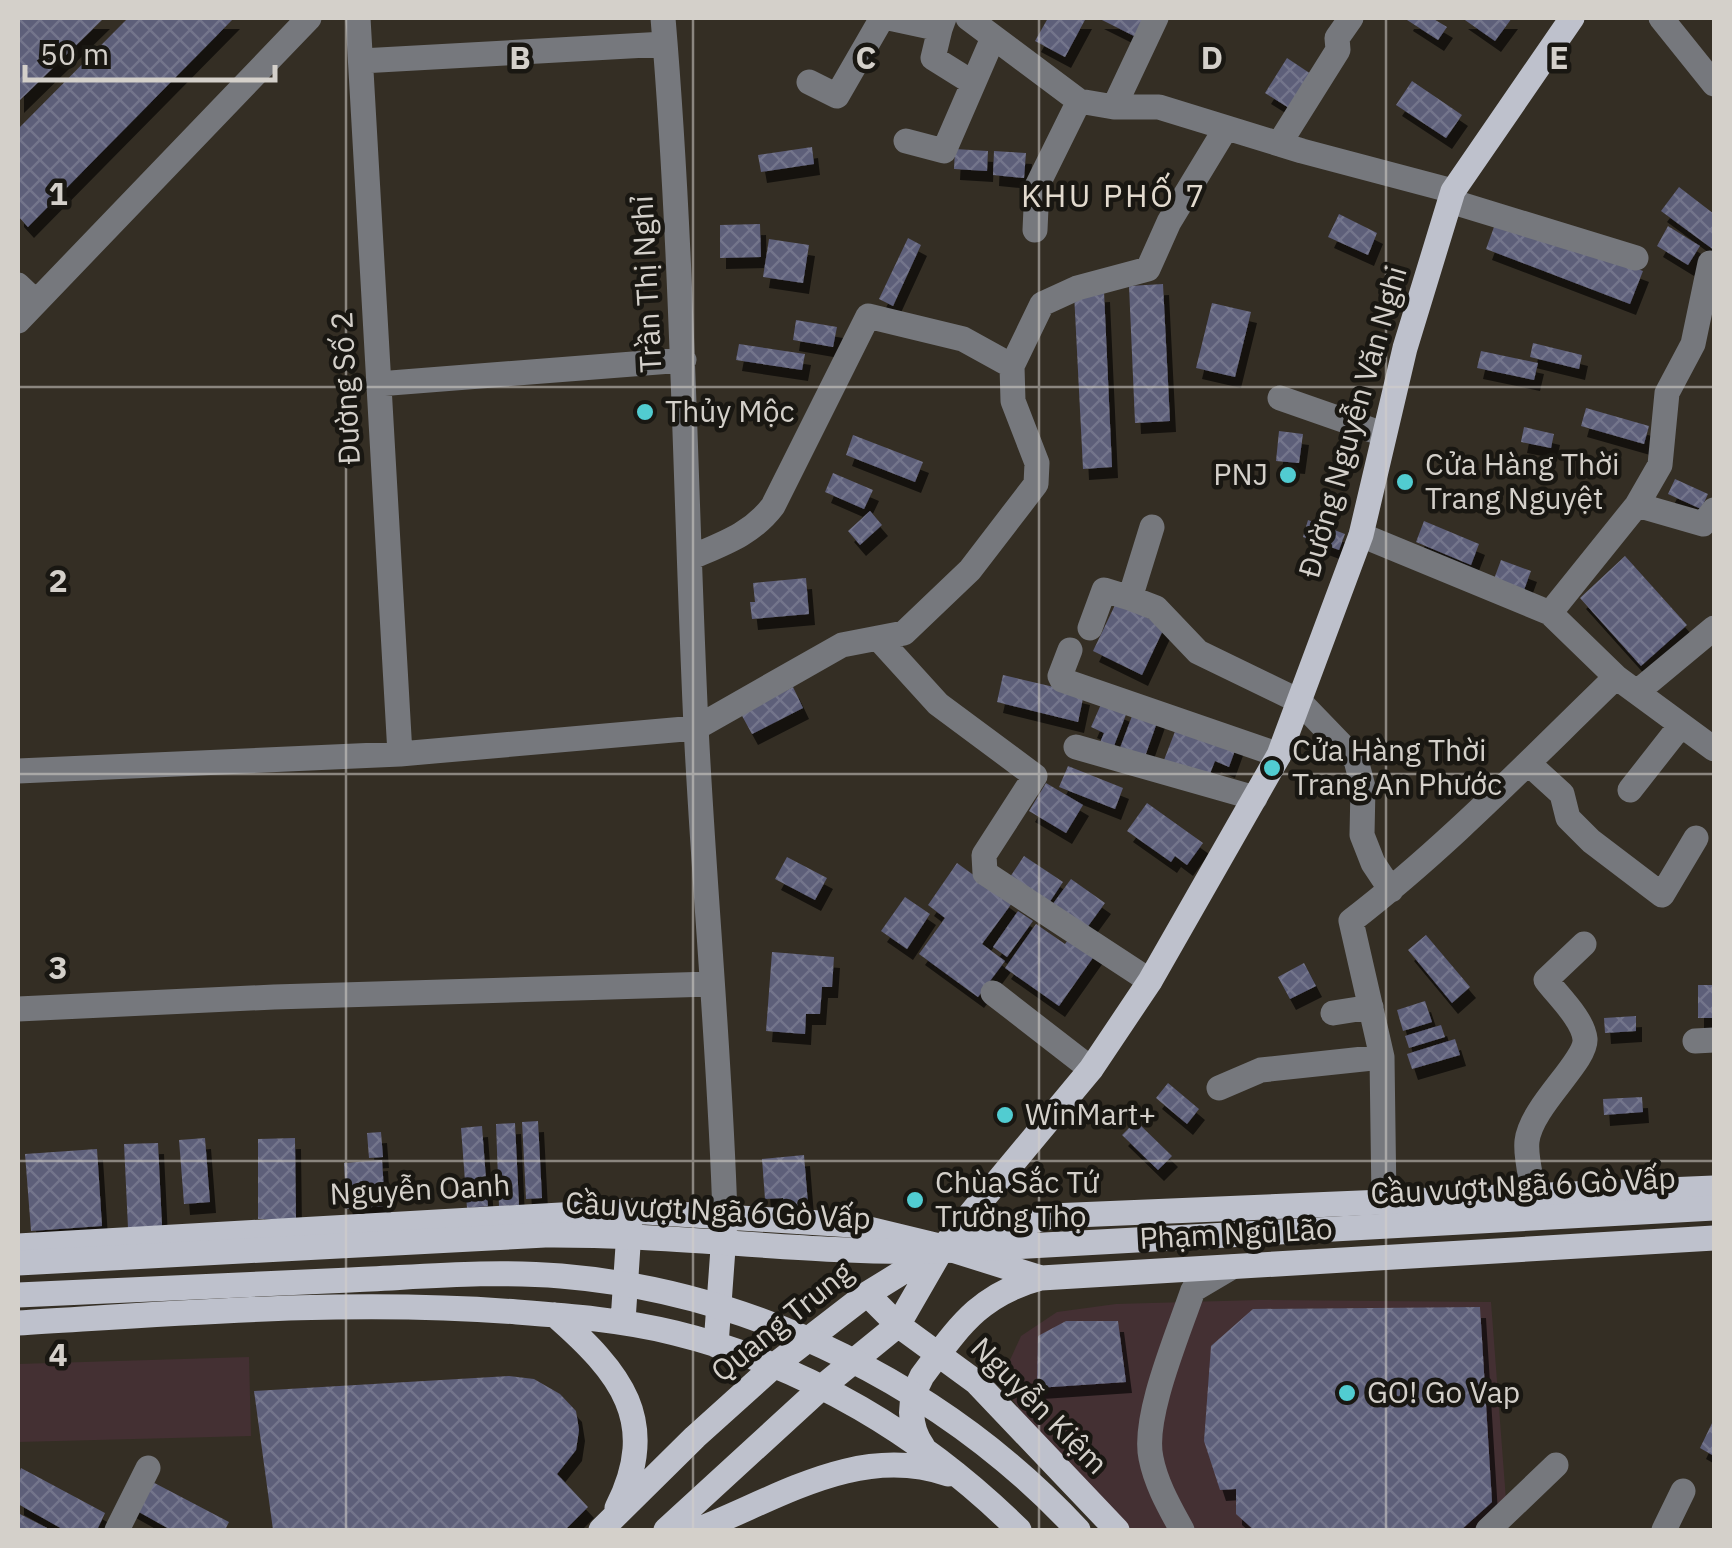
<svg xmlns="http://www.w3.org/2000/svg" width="1732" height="1548" font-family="'IBM Plex Sans',sans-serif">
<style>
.commercial{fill:#443033}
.building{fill:url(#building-cross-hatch);filter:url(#shadow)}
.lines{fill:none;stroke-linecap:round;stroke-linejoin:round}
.minor{stroke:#76787d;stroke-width:25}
.major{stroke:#bec1cc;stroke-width:25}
.major-bridge{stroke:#bec1cc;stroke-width:25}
.grid{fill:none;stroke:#d4d0ca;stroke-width:2.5;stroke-opacity:0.55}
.poi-dot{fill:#51ccd1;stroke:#191712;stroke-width:4}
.labels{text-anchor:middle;stroke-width:9;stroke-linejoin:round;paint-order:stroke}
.street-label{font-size:30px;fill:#d4d0ca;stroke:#191712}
.poi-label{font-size:30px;fill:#d4d0ca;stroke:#191712;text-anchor:start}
.neighbourhood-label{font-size:32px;letter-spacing:2.5px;fill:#e2dace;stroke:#191712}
.grid-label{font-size:32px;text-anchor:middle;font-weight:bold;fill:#d4d0ca;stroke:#191712;stroke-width:9;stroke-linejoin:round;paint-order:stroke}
</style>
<defs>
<pattern id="building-cross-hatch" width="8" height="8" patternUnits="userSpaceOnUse" patternTransform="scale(2.5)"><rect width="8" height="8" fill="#5d5e79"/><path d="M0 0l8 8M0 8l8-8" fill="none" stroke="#73748b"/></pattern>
<filter id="shadow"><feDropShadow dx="6" dy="11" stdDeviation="0" flood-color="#0009"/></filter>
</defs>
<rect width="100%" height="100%" fill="#342e24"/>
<path class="commercial" d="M1258 1300 1491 1302 1506 1500 1485 1530H1126L1040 1437 1007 1392 1005 1371 1021 1336 1057 1312 1116 1304Z
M249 1357 251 1436 18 1442V1364Z"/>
<path class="building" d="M18 18H104L18 102Z
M128 18H234L28 227 18 216V129Z
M1048 18H1086L1065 57 1035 41Z
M1098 18H1154L1142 40Z
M1408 18H1432L1447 27 1438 40 1407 20Z
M1462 18H1512L1495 41Z
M1287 58 1311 74 1289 108 1265 93Z
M1412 81 1462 115 1446 138 1396 105Z
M812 147 814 164 761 172 758 155Z
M955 149 988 151 987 171 954 169Z
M994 151 1026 153 1024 178 993 175Z
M1679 187 1714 214V250L1661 211Z
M1339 214 1377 233 1368 255 1328 237Z
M1498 216 1643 271 1630 304 1486 249Z
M760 224 761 257 720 258V225Z
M1668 226 1700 246 1688 265 1657 246Z
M908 238 921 245 893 306 879 299Z
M769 239 809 245 803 283 763 277Z
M1163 284 1170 421 1135 423 1129 286Z
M1104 291 1112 467 1083 469 1074 293Z
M1212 303 1251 312 1235 377 1196 368Z
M796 320 837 327 833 347 793 340Z
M1533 343 1582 355 1579 369 1530 357Z
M739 344 805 354 802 370 736 360Z
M1481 351 1538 363 1534 380 1477 368Z
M1586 408 1649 426 1644 444 1581 426Z
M1524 427 1554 434 1551 448 1521 442Z
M1279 431 1303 434 1299 463 1276 461Z
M853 435 923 462 915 482 846 455Z
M833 473 873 490 864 509 825 492Z
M1675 479 1708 494 1701 509 1668 494Z
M870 511 882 525 860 545 848 531Z
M1308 520 1345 534 1339 550 1303 537Z
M1424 521 1479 544 1471 565 1416 542Z
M1625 556 1687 625 1641 666 1580 598Z
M1501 560 1531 571 1524 590 1494 579Z
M806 578 809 614 752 619 750 602H755L753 583Z
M1116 603 1165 626 1142 675 1093 651Z
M1003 675 1084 694 1078 722 997 702Z
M793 687 803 708 752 734 741 714Z
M1102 702 1127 712 1112 751 1099 745 1104 733 1091 727Z
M1135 708 1159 717 1142 765 1117 756Z
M1179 721 1238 742 1229 767 1215 761 1209 776 1164 760Z
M1068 766 1123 788 1115 809 1059 787Z
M1046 783 1083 805 1066 833 1029 811Z
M1147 803 1203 843 1187 865 1175 856 1171 862 1127 831Z
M1024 856 1063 882 1049 903 1010 877Z
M787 857 827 878 815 900 775 879Z
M957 863 1012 903 982 944 1005 961 978 997 919 954 945 918 928 905Z
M1071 879 1105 903 1086 929 1052 905Z
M905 897 930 914 907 949 881 931Z
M1018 911 1033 921 1007 957 993 947Z
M1036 924 1065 944 1072 934 1097 952 1059 1006 1005 968Z
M1426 935 1470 987 1452 1003 1408 950Z
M772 952 834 957 832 987H822L820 1014H806L805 1034 766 1031Z
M1304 963 1316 986 1290 999 1278 977Z
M1698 985H1714V1018H1698Z
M1425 1001 1432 1022 1403 1031 1397 1010Z
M1636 1016V1031L1605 1033 1604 1018Z
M1441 1025 1445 1037 1409 1048 1405 1036Z
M1455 1039 1460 1055 1412 1069 1407 1054Z
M1168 1083 1199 1109 1187 1124 1156 1098Z
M1642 1097 1643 1112 1604 1115 1603 1099Z
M538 1121 542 1198 526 1199 522 1122Z
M1136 1121 1172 1156 1158 1170 1122 1135Z
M515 1123 519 1205 499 1206 496 1124Z
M482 1126 488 1206 467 1208 461 1128Z
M381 1132 383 1157 369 1158 367 1133Z
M205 1138 210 1202 184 1204 179 1140Z
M295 1138 296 1219H258V1139Z
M158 1143 162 1226 128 1228 124 1144Z
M97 1149 102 1226 31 1231 25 1154Z
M804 1155 808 1204 784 1207 783 1198 765 1199 762 1159Z
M382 1160 385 1206 347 1209 344 1163Z
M1480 1307 1492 1502 1461 1530H1254L1236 1514V1489L1220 1490 1204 1441 1211 1346 1253 1309Z
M1066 1321H1118L1126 1382 1037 1388 1038 1336Z
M509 1376 534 1379 560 1394 576 1411 579 1430 576 1450 557 1474 588 1507 565 1530H273L254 1391Z
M1714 1419V1456L1700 1448Z
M21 1468 105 1513 97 1530H64L18 1504V1476Z
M145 1478 229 1522 225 1530H171L130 1507Z
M18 1513 51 1530H18Z"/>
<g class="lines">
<path class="minor" d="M358 18 400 754
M663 18C683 254 685 490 696 726 704 890 720 1053 725 1216
M889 18 940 29 944 18
M968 18 1079 101 1114 107H1159L1302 151 1453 191
M1661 18 1714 84
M940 29 933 58 973 83
M361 61 665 44
M809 82 837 96 882 18
M1114 107 1156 18
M906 141 944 151 993 38
M1279 144 1338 50 1337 38 1351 18
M1450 201 1636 258
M1035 230 1037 186 1079 101
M18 285 36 302
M18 321 309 18
M378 384 684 360
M1280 398 1383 434
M1637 505 1703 524 1714 510
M1152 527 1130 598 1156 608 1198 652 1299 701 1356 760 1363 787 1362 835 1373 863 1391 890
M1361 535 1550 613 1616 677 1714 749
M690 558C722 544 751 535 773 506L868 316 963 339 1012 366
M1550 613 1637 505 1660 465 1667 393 1693 344 1710 263
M1090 628 1104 590 1130 598
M878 638 938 704 1035 776 984 855 985 873 1150 981
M1070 650 1060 676 1062 680 1279 755
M1637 692 1714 628
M1076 747 1255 798
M1528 763 1562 794 1568 818 1591 841 1662 895 1696 838
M18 771 400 754 696 728 842 645 904 633 970 570 1036 484 1037 463 1013 401 1012 366 1042 304 1077 288 1148 269 1169 222 1226 128
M1630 790 1681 725
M993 993 1091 1069
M18 1009 274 997 712 984
M1333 1013 1371 1007
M1695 1041 1714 1040
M1219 1088 1261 1070 1382 1057
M1534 1196C1532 1179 1525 1157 1527 1141 1531 1106 1587 1061 1585 1039 1583 1019 1558 996 1546 980L1584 944
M1384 1202 1382 1057 1351 921C1447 847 1529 761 1616 677
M117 1530 148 1468
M1182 1530C1170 1508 1156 1484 1151 1458 1142 1417 1179 1332 1193 1290L1232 1267
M1488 1530 1556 1465
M1664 1530 1683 1491"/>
<path class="major" d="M18 1246 630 1211 852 1225 943 1247 1041 1278 1714 1238
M867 1294 898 1325 976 1382 1117 1530
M555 1315C620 1372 661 1421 617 1508
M623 1321 630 1216
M18 1323C184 1313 350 1299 517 1312 570 1316 623 1320 675 1333 806 1365 924 1436 1019 1530
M716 1345 725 1221
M923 1447C907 1424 909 1400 922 1376 958 1328 979 1294 1041 1278
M601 1530 695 1437 775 1365 867 1294 943 1247 1051 1216 1714 1188
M666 1530 822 1387 898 1325 943 1247 1091 1069 1150 981 1279 755 1361 535 1405 348 1453 191 1572 18
M697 1530C777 1499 859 1443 948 1474"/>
<path class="major-bridge" d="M18 1263 545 1235C676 1234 806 1254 937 1251L1714 1208
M18 1295C128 1290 239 1285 350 1280 420 1277 491 1270 561 1276 755 1292 946 1388 1078 1530"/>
</g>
<path class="grid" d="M346 18V1530M693 18V1530M1039 18V1530M1386 18V1530M18 387H1714M18 774H1714M18 1161H1714"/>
<g class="poi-dot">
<circle cx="645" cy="412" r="10"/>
<circle cx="1288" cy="475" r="10"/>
<circle cx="1405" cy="482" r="10"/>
<circle cx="1272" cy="768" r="10"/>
<circle cx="1005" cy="1115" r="10"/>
<circle cx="915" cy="1200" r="10"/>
<circle cx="1347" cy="1393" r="10"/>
</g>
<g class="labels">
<g class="street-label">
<text transform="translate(647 284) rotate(-93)" y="10">Trần Thị Nghỉ</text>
<text transform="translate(346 388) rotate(-93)" y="10">Đường Số 2</text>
<text transform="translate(1353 422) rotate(-74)" y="10">Đường Nguyễn Văn Nghi</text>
<text transform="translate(1523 1186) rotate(-3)" y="10">Cầu vượt Ngã 6 Gò Vấp</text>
<text transform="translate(420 1190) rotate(-3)" y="10">Nguyễn Oanh</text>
<text transform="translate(718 1211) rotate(3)" y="10">Cầu vượt Ngã 6 Gò Vấp</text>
<text transform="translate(1236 1234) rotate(-3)" y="10">Phạm Ngũ Lão</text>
<text transform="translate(782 1322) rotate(-39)" y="10">Quang Trung</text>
<text transform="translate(1039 1406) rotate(45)" y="10">Nguyễn Kiệm</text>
</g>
<g class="poi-label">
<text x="665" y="422">Thủy Mộc</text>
<text x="1425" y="475">Cửa Hàng Thời<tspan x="1425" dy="34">Trang Nguyệt</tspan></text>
<text x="1268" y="485" text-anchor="end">PNJ</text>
<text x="1292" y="761">Cửa Hàng Thời<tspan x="1292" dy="34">Trang An Phước</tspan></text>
<text x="1025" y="1125">WinMart+</text>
<text x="935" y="1193">Chùa Sắc Tứ<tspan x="935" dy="34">Trường Thọ</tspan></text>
<text x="1367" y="1403">GO! Go Vap</text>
</g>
<g class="neighbourhood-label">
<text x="1114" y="207">KHU PHỐ 7</text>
</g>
</g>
<g class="grid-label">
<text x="520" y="69">B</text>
<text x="866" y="69">C</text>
<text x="1212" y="69">D</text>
<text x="1559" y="69">E</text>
<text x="58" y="205">1</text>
<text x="58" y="592">2</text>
<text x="58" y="979">3</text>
<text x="58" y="1366">4</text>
</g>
<rect width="1732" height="1548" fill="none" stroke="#d4d0ca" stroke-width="40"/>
<path d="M25 65v15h250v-15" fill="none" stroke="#d4d0ca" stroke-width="5"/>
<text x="40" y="65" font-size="30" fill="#d4d0ca" stroke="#191712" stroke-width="8" paint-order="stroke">50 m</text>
</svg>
